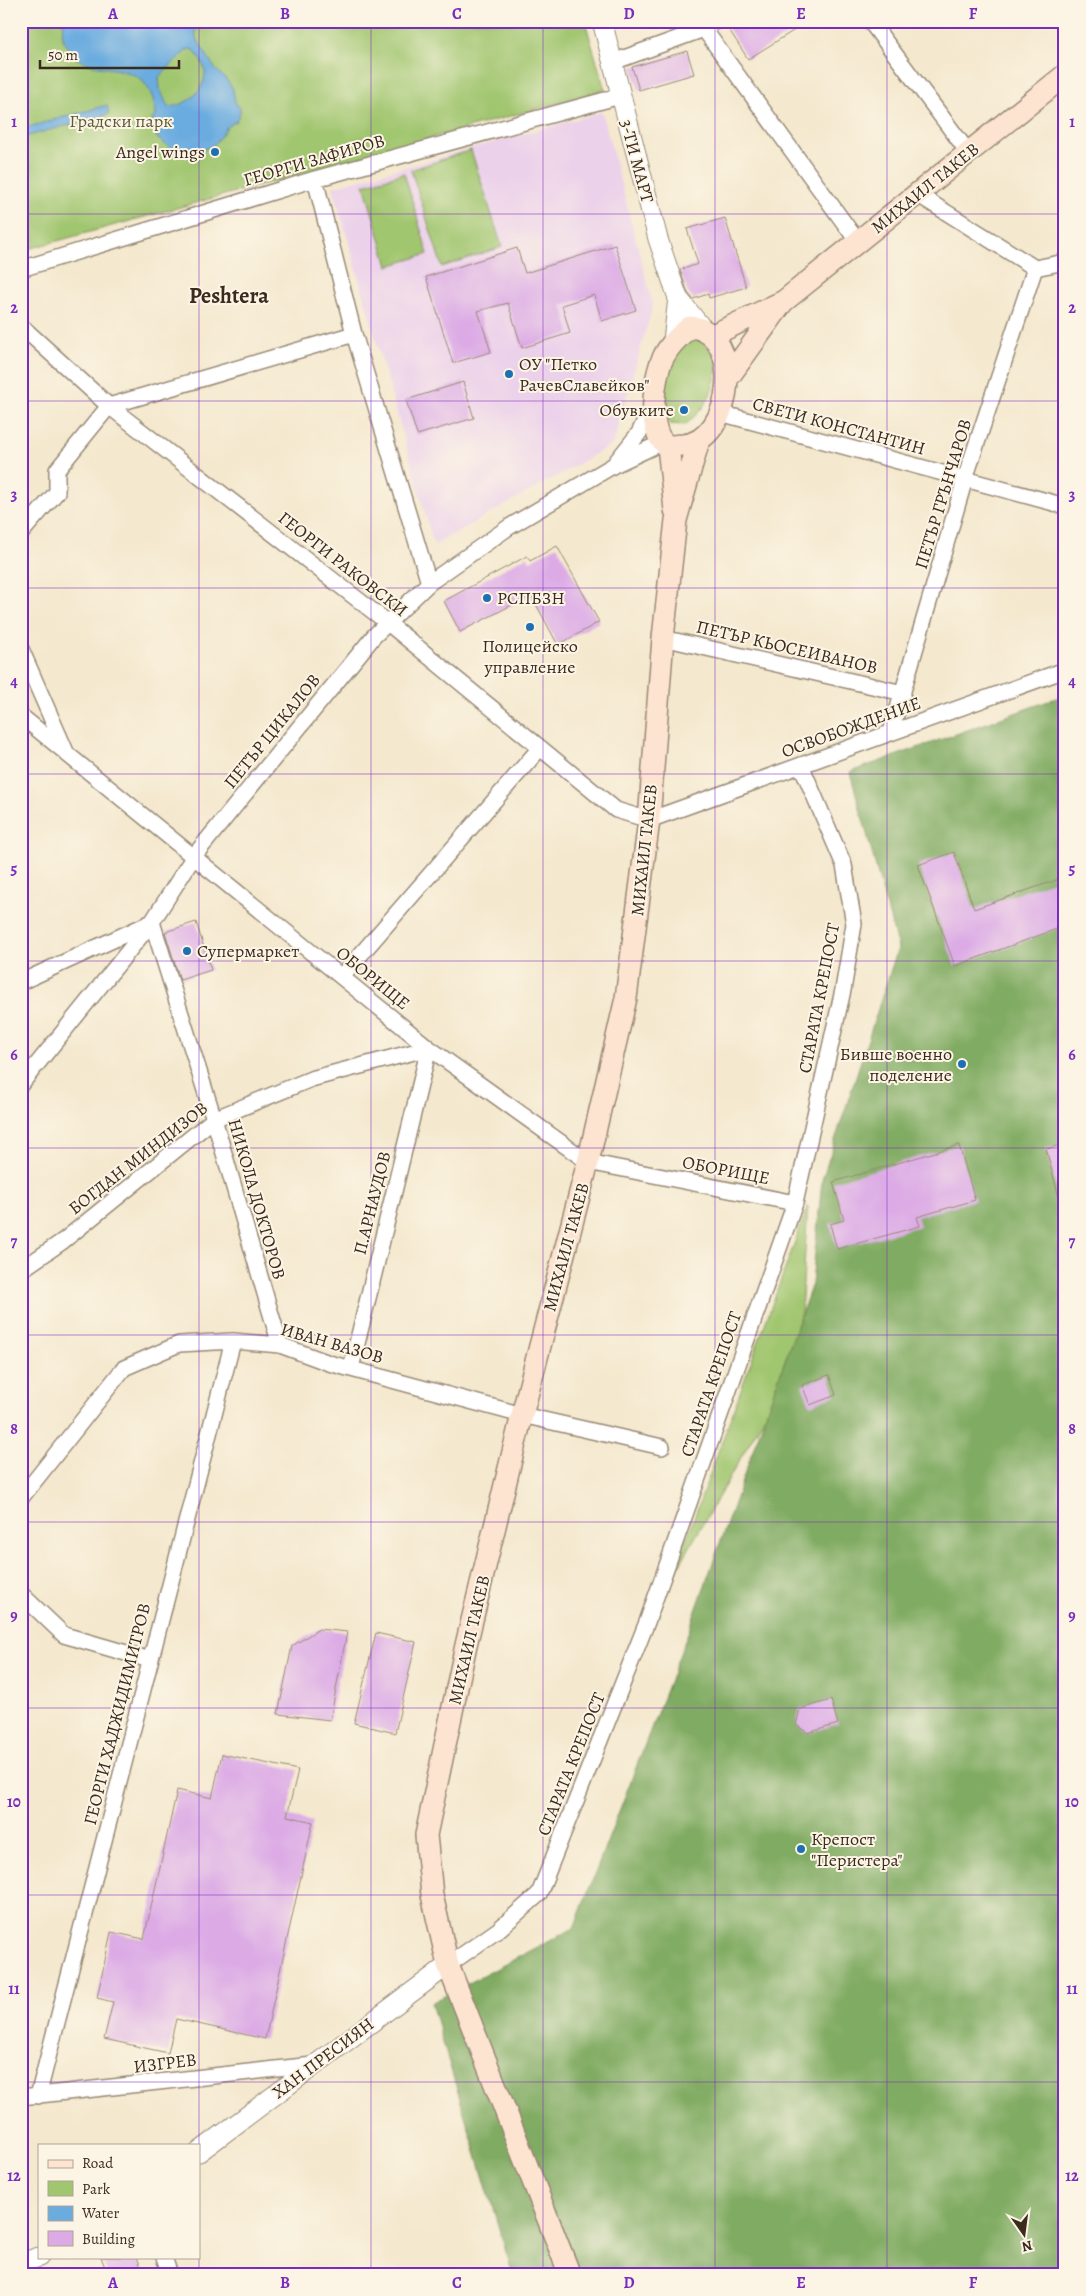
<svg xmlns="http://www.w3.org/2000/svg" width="1086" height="2296" font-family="Alegreya,serif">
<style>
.built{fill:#ecd1ea}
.green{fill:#a1c670;stroke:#6e7847}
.forest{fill:#80ab62;stroke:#5e6a40}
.water{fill:#6bacdf;stroke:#536b7e;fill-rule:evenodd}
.building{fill:#dcabe6}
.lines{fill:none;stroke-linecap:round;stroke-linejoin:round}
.minor-casing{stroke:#988976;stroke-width:18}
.tertiary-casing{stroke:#988976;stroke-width:21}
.secondary-casing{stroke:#988976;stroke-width:24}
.minor{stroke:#fff;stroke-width:15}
.tertiary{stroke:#fff;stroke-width:19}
.secondary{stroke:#fde4d1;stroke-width:21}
.grid{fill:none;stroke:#7b2cbf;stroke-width:1;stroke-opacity:0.55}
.poi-dot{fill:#1f6fb2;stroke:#fcf5e5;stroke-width:2}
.labels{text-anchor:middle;stroke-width:4;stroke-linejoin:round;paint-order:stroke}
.park-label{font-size:18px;fill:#5a5937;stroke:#fcf5e5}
.poi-label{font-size:18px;fill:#3b2a1e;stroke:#fcf5e5;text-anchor:start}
.street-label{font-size:18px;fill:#3b2a1e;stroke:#fcf5e5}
.district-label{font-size:22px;font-weight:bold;fill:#3b2a1e;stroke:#fcf5e5}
.neatline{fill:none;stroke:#7b2cbf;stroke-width:2}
.grid-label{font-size:16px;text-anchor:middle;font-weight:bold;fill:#7b2cbf}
</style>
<rect width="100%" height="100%" fill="#fcf5e5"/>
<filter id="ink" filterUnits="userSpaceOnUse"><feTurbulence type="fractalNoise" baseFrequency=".02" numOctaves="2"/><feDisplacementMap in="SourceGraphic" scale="10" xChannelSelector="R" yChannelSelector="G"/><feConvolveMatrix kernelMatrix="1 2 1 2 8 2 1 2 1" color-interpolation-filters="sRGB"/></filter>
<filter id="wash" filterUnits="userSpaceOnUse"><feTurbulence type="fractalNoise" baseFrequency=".0096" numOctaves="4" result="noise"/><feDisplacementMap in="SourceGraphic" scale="20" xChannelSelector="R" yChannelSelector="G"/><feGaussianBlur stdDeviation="1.12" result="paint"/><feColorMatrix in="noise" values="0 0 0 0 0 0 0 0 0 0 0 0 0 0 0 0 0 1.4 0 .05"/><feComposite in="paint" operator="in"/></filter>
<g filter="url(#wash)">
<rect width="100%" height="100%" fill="#f4e8ce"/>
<path class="built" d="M602 112 653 305 613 444 434 545 333 187Z"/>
<path class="green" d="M21 21H585L605 90 21 251Z
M471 150 502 247 442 267 411 170Z
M404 173 428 254 388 266 364 185Z
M697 335 718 358C715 390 710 404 685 425L670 424C658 401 660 369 678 349 683 344 691 339 697 335Z
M808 1206 798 1358 672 1578Z"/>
<path class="forest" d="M1065 695V2275H513L431 2003 574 1928 688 1633 812 1284 822 1180 898 948 850 772Z"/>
<path class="water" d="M64 21H195L196 38 216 70 226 79 233 89 235 102 240 108V113L236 121 227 127 215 144 198 152 172 149 157 138 152 119 156 116C156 104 150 86 139 78 119 63 82 74 67 47 62 38 61 31 64 21ZM188 49 194 50C198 56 204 64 205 71 206 91 186 106 168 107L160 89 159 77Z
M107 105 109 114 21 138V129Z"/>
<g id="blocks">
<path class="building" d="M739 21H809L748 59 728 28Z
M687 51 694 74 639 90 632 67Z
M725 218 746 287 709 298 708 294 693 299 688 293 680 270 698 264 687 229Z
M615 245 636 310 602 321 594 295 562 305 570 333 522 348 508 303 478 311 491 352 453 363 426 277 517 248 525 273Z
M463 382 474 418 417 435 406 400Z
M557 546 599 622 558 645 531 595 460 632 444 601 527 556 530 561Z
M954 852 974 909 1065 877V926L955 966 918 865Z
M196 922 211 970 180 980 165 932Z
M1065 1144V1200L1060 1201 1046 1149Z
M959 1145 975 1200 917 1217 920 1226 837 1249 830 1224 844 1220 833 1182Z
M829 1375 836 1395 810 1405 802 1385Z
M319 1629 347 1632 330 1720 278 1714 292 1646Z
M376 1633 416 1642 395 1733 354 1723Z
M831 1700 838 1724 808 1733 796 1725 800 1709Z
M222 1754 298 1770 287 1816 313 1822 265 2039 176 2019 168 2053 104 2039 113 2002 97 1998 111 1932 144 1939 177 1790 212 1798Z
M101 2257H137L144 2275H108Z"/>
</g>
</g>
<g filter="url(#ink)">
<use href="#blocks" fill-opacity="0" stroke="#988976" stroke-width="1"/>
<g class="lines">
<defs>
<path id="minor" d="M870 21 968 152
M704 29 858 242
M613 62 704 29 716 21
M315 179 354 334 429 583
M1035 268 1065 262
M21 269 315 179 620 96
M21 326 109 406 388 623 616 810 649 820 1065 670
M720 413 1065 506
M616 462 639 433 653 404
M21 533 57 492V470L109 406 354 334
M663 638 903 693
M21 649 67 754 429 1048 588 1162 795 1203
M21 716 64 751
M891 732 965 479 1035 268 917 194
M342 976 540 748
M21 982 152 922 214 1119 280 1345
M21 1084 152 922 194 856 374 636 429 583 509 527 614 465 663 442
M21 1270 63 1241 214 1119 311 1079 429 1048 351 1368
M21 1498 124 1368 179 1344 233 1341 280 1345 329 1363 522 1415 662 1447
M21 1594 64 1635 150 1660
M448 1965 498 1930 539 1894 647 1622 795 1203 843 990 854 924 844 865 801 765
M38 2096 233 1341
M21 2097 313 2065
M164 2257 170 2275"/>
<path id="tertiary" d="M602 21 658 239 678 298 702 328
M673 341 678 298
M199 2152 448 1965
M21 2263 39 2257"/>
<path id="secondary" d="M690 327C746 330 734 443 682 445 678 445 671 447 667 445 646 434 654 375 663 358 669 345 679 336 690 327Z
M713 335 784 301 1065 75
M728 378 782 303
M668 446 675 510
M570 2275 448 1965 432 1895 426 1835 466 1645 522 1415 588 1162 626 998 649 820 663 638 676 520 699 440"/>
</defs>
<use href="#minor" class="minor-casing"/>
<use href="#tertiary" class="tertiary-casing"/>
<use href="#secondary" class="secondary-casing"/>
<use href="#minor" class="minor"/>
<use href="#tertiary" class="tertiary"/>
<use href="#secondary" class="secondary"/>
</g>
</g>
<path class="grid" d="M199 21V2275M371 21V2275M543 21V2275M715 21V2275M887 21V2275M21 214H1065M21 401H1065M21 588H1065M21 774H1065M21 961H1065M21 1148H1065M21 1335H1065M21 1522H1065M21 1708H1065M21 1895H1065M21 2082H1065"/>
<g class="poi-dot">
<circle cx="215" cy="152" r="5"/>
<circle cx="509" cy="374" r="5"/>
<circle cx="684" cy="410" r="5"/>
<circle cx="487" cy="598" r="5"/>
<circle cx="530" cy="627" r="5"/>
<circle cx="187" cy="951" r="5"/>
<circle cx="962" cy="1064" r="5"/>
<circle cx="801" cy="1849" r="5"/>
</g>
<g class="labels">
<g class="park-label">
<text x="121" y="127">Градски парк</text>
</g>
<g class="poi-label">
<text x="205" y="158" text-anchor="end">Angel wings</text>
<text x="519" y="370">ОУ "Петко<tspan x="519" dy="21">РачевСлавейков"</tspan></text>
<text x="674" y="416" text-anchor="end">Обувките</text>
<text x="497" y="604">РСПБЗН</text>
<text x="530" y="652" text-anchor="middle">Полицейско<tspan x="530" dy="21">управление</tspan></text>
<text x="197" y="957">Супермаркет</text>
<text x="952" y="1060" text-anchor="end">Бивше военно<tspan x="952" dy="21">поделение</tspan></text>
<text x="811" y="1845">Крепост<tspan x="811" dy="21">"Перистера"</tspan></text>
</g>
<g class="street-label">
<text transform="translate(314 160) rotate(-16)" y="6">ГЕОРГИ ЗАФИРОВ</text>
<text transform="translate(637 161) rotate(75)" y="6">3-ТИ МАРТ</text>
<text transform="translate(925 188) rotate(-39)" y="6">МИХАИЛ ТАКЕВ</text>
<text transform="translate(839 426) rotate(15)" y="6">СВЕТИ КОНСТАНТИН</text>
<text transform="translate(943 494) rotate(-73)" y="6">ПЕТЪР ГРЪНЧАРОВ</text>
<text transform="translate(343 564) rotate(38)" y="6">ГЕОРГИ РАКОВСКИ</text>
<text transform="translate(787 647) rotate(13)" y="6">ПЕТЪР КЬОСЕИВАНОВ</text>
<text transform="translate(851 727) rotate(-20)" y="6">ОСВОБОЖДЕНИЕ</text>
<text transform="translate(272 731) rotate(-51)" y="6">ПЕТЪР ЦИКАЛОВ</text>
<text transform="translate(644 850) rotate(-84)" y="6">МИХАИЛ ТАКЕВ</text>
<text transform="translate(373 978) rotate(39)" y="6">ОБОРИЩЕ</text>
<text transform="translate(819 998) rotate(-79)" y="6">СТАРАТА КРЕПОСТ</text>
<text transform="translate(138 1158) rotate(-38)" y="6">БОГДАН МИНДИЗОВ</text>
<text transform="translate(726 1170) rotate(11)" y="6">ОБОРИЩЕ</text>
<text transform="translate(257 1199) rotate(74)" y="6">НИКОЛА ДОКТОРОВ</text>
<text transform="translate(372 1203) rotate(-76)" y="6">П.АРНАУДОВ</text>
<text transform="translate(566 1247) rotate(-75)" y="6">МИХАИЛ ТАКЕВ</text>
<text transform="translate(332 1343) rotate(16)" y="6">ИВАН ВАЗОВ</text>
<text transform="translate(711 1384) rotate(-71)" y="6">СТАРАТА КРЕПОСТ</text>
<text transform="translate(469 1640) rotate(-77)" y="6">МИХАИЛ ТАКЕВ</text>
<text transform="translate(117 1714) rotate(-76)" y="6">ГЕОРГИ ХАДЖИДИМИТРОВ</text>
<text transform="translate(571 1764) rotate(-68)" y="6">СТАРАТА КРЕПОСТ</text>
<text transform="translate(323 2058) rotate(-37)" y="6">ХАН ПРЕСИЯН</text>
<text transform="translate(165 2063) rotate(-7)" y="6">ИЗГРЕВ</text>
</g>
<g class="district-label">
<text x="229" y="303">Peshtera</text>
</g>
</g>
<rect width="1086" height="2296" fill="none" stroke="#fcf5e5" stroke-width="55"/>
<rect x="38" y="2144" width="162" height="115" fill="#fcf5e5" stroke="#afa495"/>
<rect x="48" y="2160" width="25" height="8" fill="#fde4d1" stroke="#afa495"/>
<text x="82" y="2168" font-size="15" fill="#3b2a1e">Road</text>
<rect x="48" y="2181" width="25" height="15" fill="#a1c670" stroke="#afa495"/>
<text x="82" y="2194" font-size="15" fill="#3b2a1e">Park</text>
<rect x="48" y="2206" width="25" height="15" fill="#6bacdf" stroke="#afa495"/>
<text x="82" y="2218" font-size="15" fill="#3b2a1e">Water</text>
<rect x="48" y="2231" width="25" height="15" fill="#dcabe6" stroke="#afa495"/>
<text x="82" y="2244" font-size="15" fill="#3b2a1e">Building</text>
<g transform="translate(1024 2234) rotate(166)" stroke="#fcf5e5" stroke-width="4" paint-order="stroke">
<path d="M0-4L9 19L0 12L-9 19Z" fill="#3b2a1e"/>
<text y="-8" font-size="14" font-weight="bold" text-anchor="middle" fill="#3b2a1e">N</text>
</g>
<path d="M40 60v8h139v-8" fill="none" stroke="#3b2a1e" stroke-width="2.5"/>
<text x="48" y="60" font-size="15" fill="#3b2a1e" stroke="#fcf5e5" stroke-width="4" paint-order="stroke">50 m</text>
<rect x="28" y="28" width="1030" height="2240" class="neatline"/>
<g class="grid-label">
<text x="113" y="19">A</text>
<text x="285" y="19">B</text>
<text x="457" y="19">C</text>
<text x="629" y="19">D</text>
<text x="801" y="19">E</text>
<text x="973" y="19">F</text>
<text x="14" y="127">1</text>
<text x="1072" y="127">1</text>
<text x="14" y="313">2</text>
<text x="1072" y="313">2</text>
<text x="14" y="500">3</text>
<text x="1072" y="500">3</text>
<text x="14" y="687">4</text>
<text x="1072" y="687">4</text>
<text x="14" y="874">5</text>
<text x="1072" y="874">5</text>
<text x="14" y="1060">6</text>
<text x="1072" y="1060">6</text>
<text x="14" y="1247">7</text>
<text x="1072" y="1247">7</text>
<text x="14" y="1434">8</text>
<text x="1072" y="1434">8</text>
<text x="14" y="1621">9</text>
<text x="1072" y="1621">9</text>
<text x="14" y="1807">10</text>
<text x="1072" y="1807">10</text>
<text x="14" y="1994">11</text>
<text x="1072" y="1994">11</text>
<text x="14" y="2181">12</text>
<text x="1072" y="2181">12</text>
<text x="113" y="2288">A</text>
<text x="285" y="2288">B</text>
<text x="457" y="2288">C</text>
<text x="629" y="2288">D</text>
<text x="801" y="2288">E</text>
<text x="973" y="2288">F</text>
</g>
</svg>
